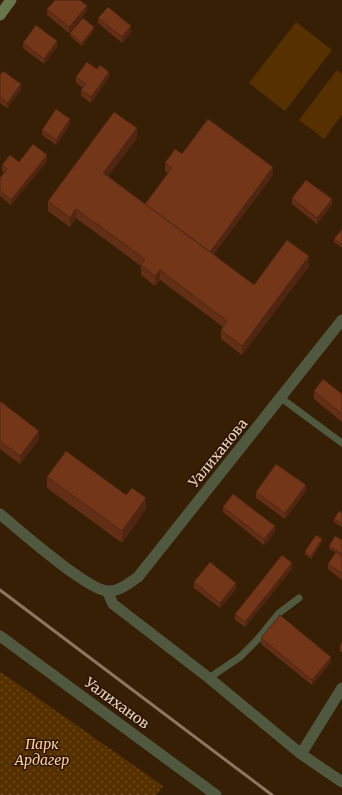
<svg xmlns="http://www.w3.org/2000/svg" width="342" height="795" font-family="Merriweather,serif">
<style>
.grass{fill:url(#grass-dots)}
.garden{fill:#573000}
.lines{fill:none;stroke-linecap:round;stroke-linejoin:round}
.service{stroke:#50593f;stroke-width:7}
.minor{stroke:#50593f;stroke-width:11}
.tertiary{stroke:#50593f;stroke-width:11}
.secondary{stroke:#68764c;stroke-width:11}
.rail{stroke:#8c7660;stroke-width:3}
.wall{fill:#632e16}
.shaded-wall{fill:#502612}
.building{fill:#733619;stroke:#502612}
.labels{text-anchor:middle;stroke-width:3;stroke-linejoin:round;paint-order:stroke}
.street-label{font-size:14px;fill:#e8d3c1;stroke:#2c1500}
.park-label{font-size:14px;font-style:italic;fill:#fdcfa5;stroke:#2c1500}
</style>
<defs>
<pattern id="grass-dots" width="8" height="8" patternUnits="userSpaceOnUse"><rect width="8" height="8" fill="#573000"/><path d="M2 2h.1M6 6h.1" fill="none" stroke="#6f4d23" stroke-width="1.8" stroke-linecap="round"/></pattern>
</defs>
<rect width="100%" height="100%" fill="#371f05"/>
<path class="grass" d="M0 672 15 682 163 786 156 795H0Z"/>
<path class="garden" d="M296 22 332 50 285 111 249 83Z
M337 70 342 74V115L324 139 299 120Z"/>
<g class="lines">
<path class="service" d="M281 398 342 443
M209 678 240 657 257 640 279 613 299 598"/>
<path class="minor" d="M0 514C18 529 89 592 109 591 120 591 129 583 138 577L342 320
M107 591 113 604 209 678 301 754 342 782
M301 754 342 688"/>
<path class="tertiary" d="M0 636 216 795"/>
<path class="secondary" d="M0 15 11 0"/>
<path class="rail" d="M0 590 272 795"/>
</g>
<path class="wall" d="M47 9 87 11 69 33 47 15Z
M98 18 131 32 122 43 98 23Z
M94 30 82 46 70 36V33Z
M23 43 57 47 44 64 23 48Z
M97 69 109 77 91 103 81 96V90L83 88 76 83V77Z
M0 75 21 90 7 108 0 103Z
M70 125 56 145 42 135V130Z
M137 138 108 176 145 204 168 173 165 171V163L182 154 273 175 213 255 254 285 309 266 242 355 221 339V330L223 327 160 280 155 286 141 275V266L76 218 70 227 48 211V201Z
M47 161 11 205 0 196V178L4 173 2 171V165L19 162Z
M292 198 332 205 317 224 292 204Z
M342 229V248L334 242V239Z
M314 391 342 394V422L314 399Z
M0 401 39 439 20 464 0 449Z
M47 477 126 495 146 509 122 543 47 488Z
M306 491 285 519 256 498V492Z
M223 507 275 532 264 545 223 512Z
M342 513V527L334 522V519Z
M342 540V580L328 569V564L336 553 329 549V546Z
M322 542 311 559 305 554V551Z
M292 569 245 627 235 620V614Z
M194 582 236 589 220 608 194 588Z
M261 638 331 662 312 685 261 644Z
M342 642V652L340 651V645Z"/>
<path class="shaded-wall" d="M87 6V11L69 33V27Z
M131 26V32L122 43V37Z
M94 27V30L82 46V43Z
M57 41V47L44 64V59Z
M109 72V77L91 103V97Z
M21 84V90L7 108V103Z
M70 119V125L56 145V140Z
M137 128V138L103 182V173Z
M47 155V161L11 205V200Z
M273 167V175L209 261V253Z
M332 199V205L317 224V218Z
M76 209V218L70 227V218Z
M309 256V266L242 355V346Z
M160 270V280L155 286V276Z
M39 431V439L20 464V456Z
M306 485V491L285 519V513Z
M146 498V509L122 543V531Z
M275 526V532L264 545V539Z
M322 539V542L311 559V556Z
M292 563V569L245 627V622Z
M236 583V589L220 608V603Z
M331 657V662L312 685V680Z"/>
<path class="building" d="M55 0H80L87 6 69 27 47 9Z
M108 7 131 26 122 37 98 18Z
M83 18 94 27 82 43 70 33Z
M36 25 57 41 44 59 23 43Z
M87 62 97 69 100 65 109 72 91 97 81 90 86 84 76 77Z
M3 71 21 84 7 103 0 97V75Z
M56 109 70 119 56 140 42 130Z
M114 112 137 128 103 173 209 251 254 285 287 240 309 256 242 346 221 330 227 321 160 270 155 276 141 265 145 259 76 209 70 218 48 201Z
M208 119 273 167 210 252 145 204 172 168 165 163 175 149 182 154Z
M33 144 47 155 11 200 0 191V178L7 169 2 165 10 155 19 162Z
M306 180 332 199 317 218 292 198Z
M342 229V245L334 239Z
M323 379 342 394V414L314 391Z
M0 401 39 431 20 456 0 441Z
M66 451 126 495 132 488 146 498 122 531 47 477Z
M276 464 306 485 285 513 256 492Z
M233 494 275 526 264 539 223 507Z
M339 511 342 513V524L334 519Z
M316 535 322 539 311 556 305 551Z
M335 536 342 540V554L329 546Z
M336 552 342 557V574L328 564Z
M282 555 292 563 245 622 235 614Z
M210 562 236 583 220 603 194 582Z
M280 615 331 657 312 680 261 638Z"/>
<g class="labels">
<g class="street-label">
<text transform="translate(218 453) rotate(-51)" y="5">Уалиханова</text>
<text transform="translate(117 703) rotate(36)" y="5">Уалиханов</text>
</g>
<g class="park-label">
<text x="42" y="749">Парк<tspan x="42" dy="16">Ардагер</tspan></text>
</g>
</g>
</svg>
